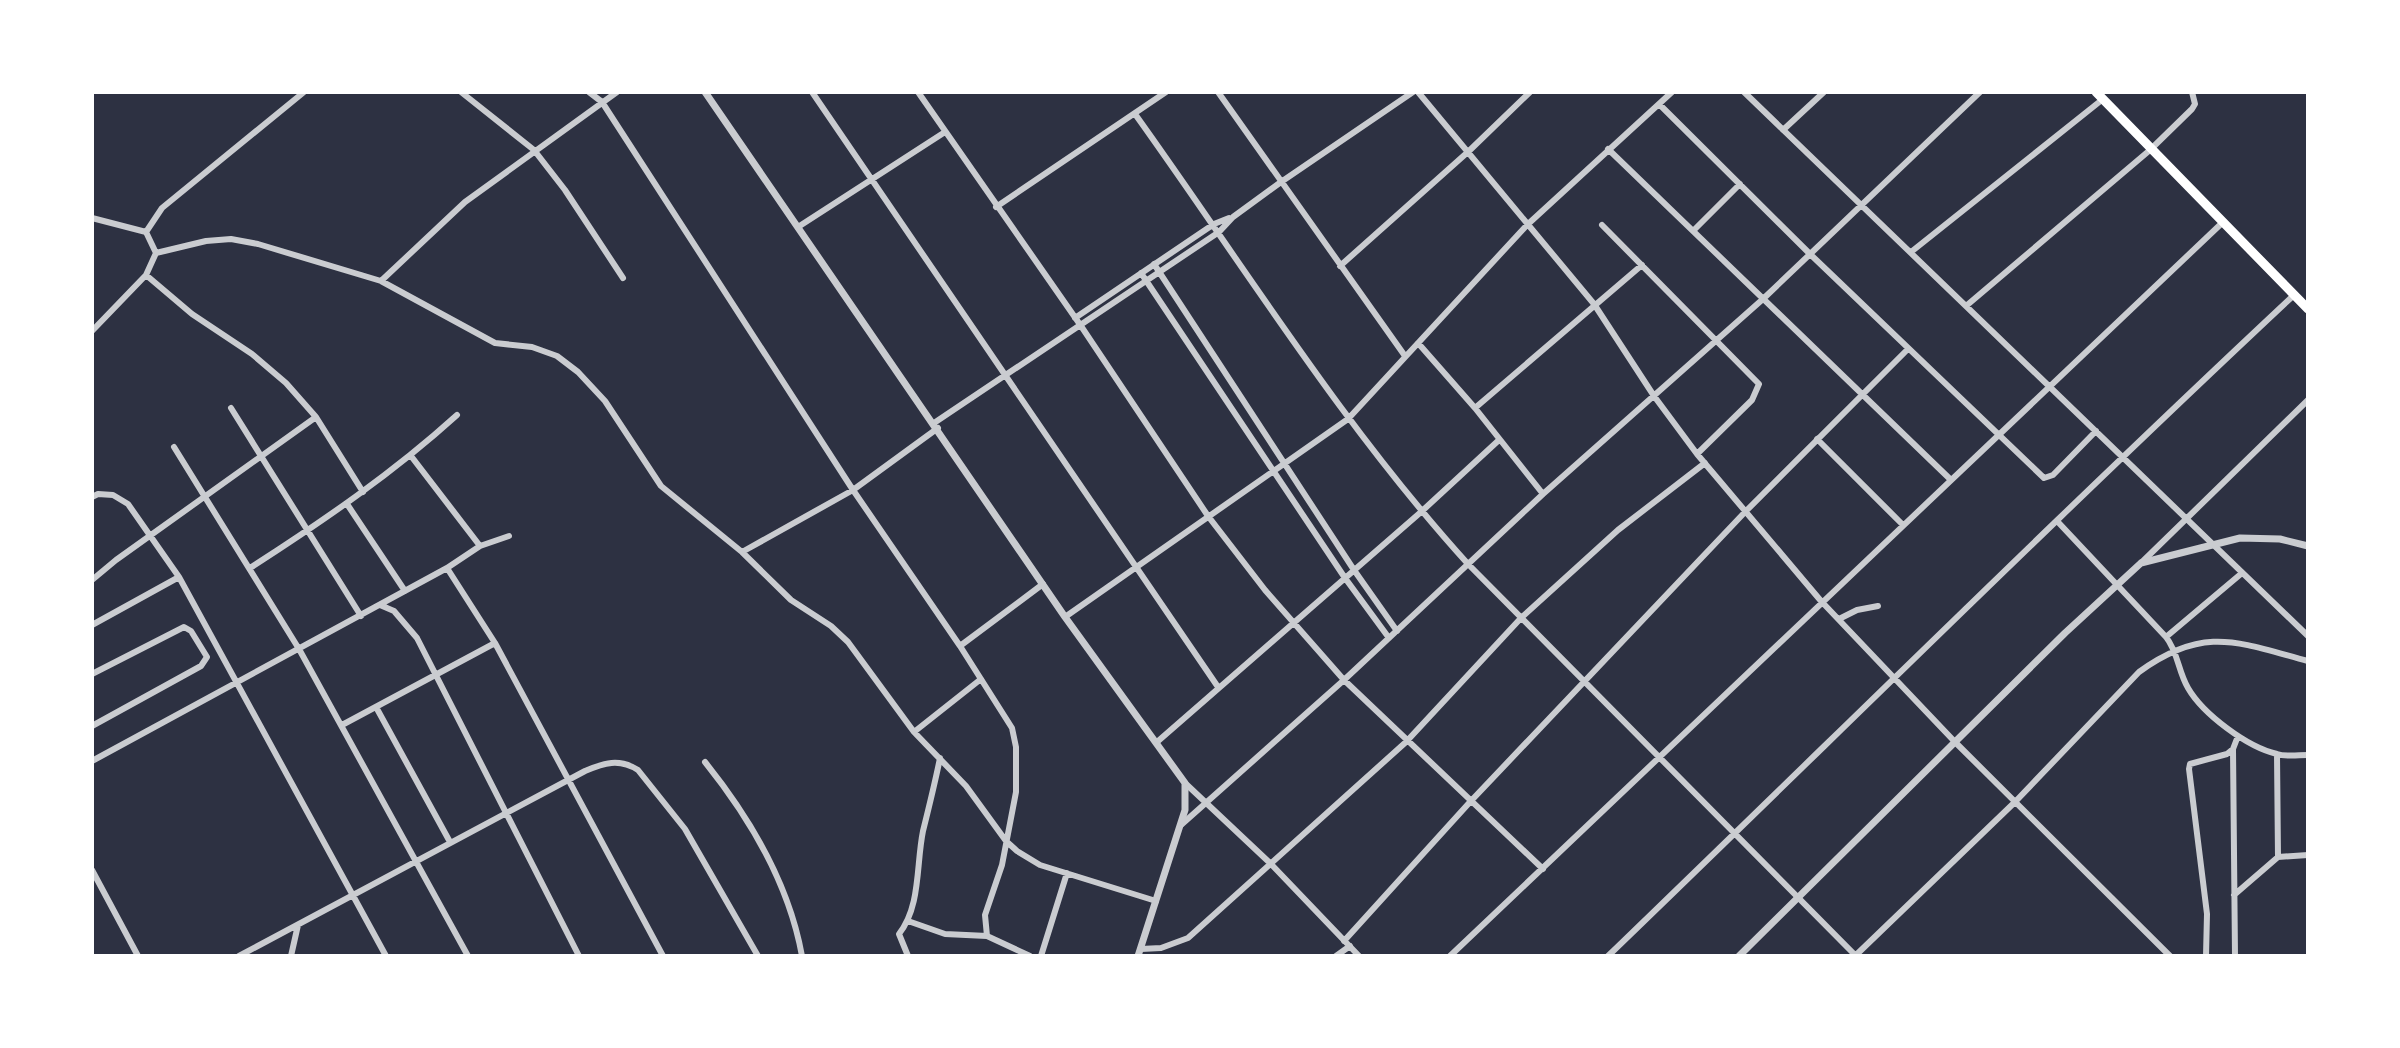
<svg xmlns="http://www.w3.org/2000/svg" width="2400" height="1048" font-family="Mulish,sans-serif">
<style>
.lines{fill:none;stroke-linecap:round;stroke-linejoin:round}
.minor{stroke:#caccd0;stroke-width:6}
.tertiary{stroke:#caccd0;stroke-width:7}
.primary{stroke:#fff;stroke-width:9}
</style>
<rect width="100%" height="100%" fill="#2d3142"/>
<g class="lines">
<path class="minor" d="M461 92 534 150 565 190 623 278
M589 92 602 102 853 490 960 646 1012 728 1016 747V792L1002 865 985 915 987 936
M812 92 1218 687
M918 92 1081 326 1208 516 1265 590 1344 680 1543 869
M1218 92 1405 356
M1418 92 1594 304 1654 396 1697 454 1821 601 1955 742 2170 956
M1744 92 2308 636
M1659 104 1809 253 2044 478 2053 475 2096 431
M1135 114C1244 266 1342 425 1468 564L1856 956
M1783 130 1824 92
M1608 149 1950 479
M996 207 1166 92
M92 218 146 232 156 253
M1602 225 1759 384 1752 400 1697 454
M798 227 945 132
M1693 231 1740 184
M146 232 162 208 304 92
M1911 252 2103 99
M156 253 206 241 231 239 258 244 381 281 495 343 532 347 557 356 578 372 605 401 661 486 742 552 791 600 831 626 848 642 914 732 966 786 1006 841 1017 851 1040 865 1156 901
M1154 264 1354 570 1397 631
M1340 266 1469 151 1530 92
M1141 273 1345 578 1389 638
M146 275 192 314 252 354 286 383 316 417 363 492
M381 281 465 202 617 92
M1966 306 2150 150 2192 109 2195 104 2192 92
M1075 318 1214 224 1229 218
M92 331 146 275 156 253
M1418 343 1475 408 1543 494
M231 408 361 616
M1475 408 1642 265
M934 423 1219 232 1233 217 1281 182 1413 92
M1817 439 1902 524
M174 447 299 649 468 956
M411 456 480 546
M92 497 98 494 113 495 128 504 179 577 386 956
M347 504 405 591
M2057 521 2166 637C2178 652 2178 671 2188 688 2203 714 2247 747 2277 754 2286 757 2298 755 2308 755
M742 552 853 490 938 428
M2141 563 2308 400
M250 568C323 521 393 473 457 415
M447 568 495 643 663 956
M92 580 116 560 316 417
M380 605 394 611 417 638 579 956
M1065 617 1348 419 1527 225 1672 92
M1839 619 1857 610 1878 606
M92 625 179 577
M2166 637 2242 573
M960 646 1043 584
M92 674 184 627 191 631 207 657 201 666 92 726
M376 707 450 842
M342 725 495 643
M914 732 981 679
M1157 742 1421 512 1499 440
M2277 754 2278 857
M92 761 447 568 480 546 509 536
M705 762C750 818 789 884 802 956
M1185 783 1270 863 1359 956
M1181 825 1344 680 1543 494 1763 299 1980 92
M92 870 138 956
M2234 895 2278 857 2308 855
M908 921 945 934 987 936 1030 956
M1344 941 1470 802 1745 512 1908 349
M1141 949 1161 948 1188 938 1406 742 1521 618 1618 530 1705 463
M239 956 585 771C604 763 619 758 638 770L685 829 758 956
M291 956 298 925
M908 956 899 934C921 906 916 865 923 831 929 807 935 783 940 758
M1041 956 1067 873
M1336 956 1350 946
M1450 956 2222 223
M1608 956C1836 736 2062 512 2294 295
M1855 956 2015 802 2139 672C2204 625 2237 642 2308 661
M2206 956 2207 914 2189 769 2190 764 2227 754 2233 749
M2235 956 2233 749 2238 736"/>
<path class="tertiary" d="M705 92 1065 617 1185 783V810L1138 956
M1739 956 2065 633 2141 563 2240 538 2280 539 2308 546"/>
<path class="primary" d="M2096 92 2308 309"/>
</g>
<rect width="2400" height="1048" fill="none" stroke="#ffffff" stroke-width="188"/>
</svg>
